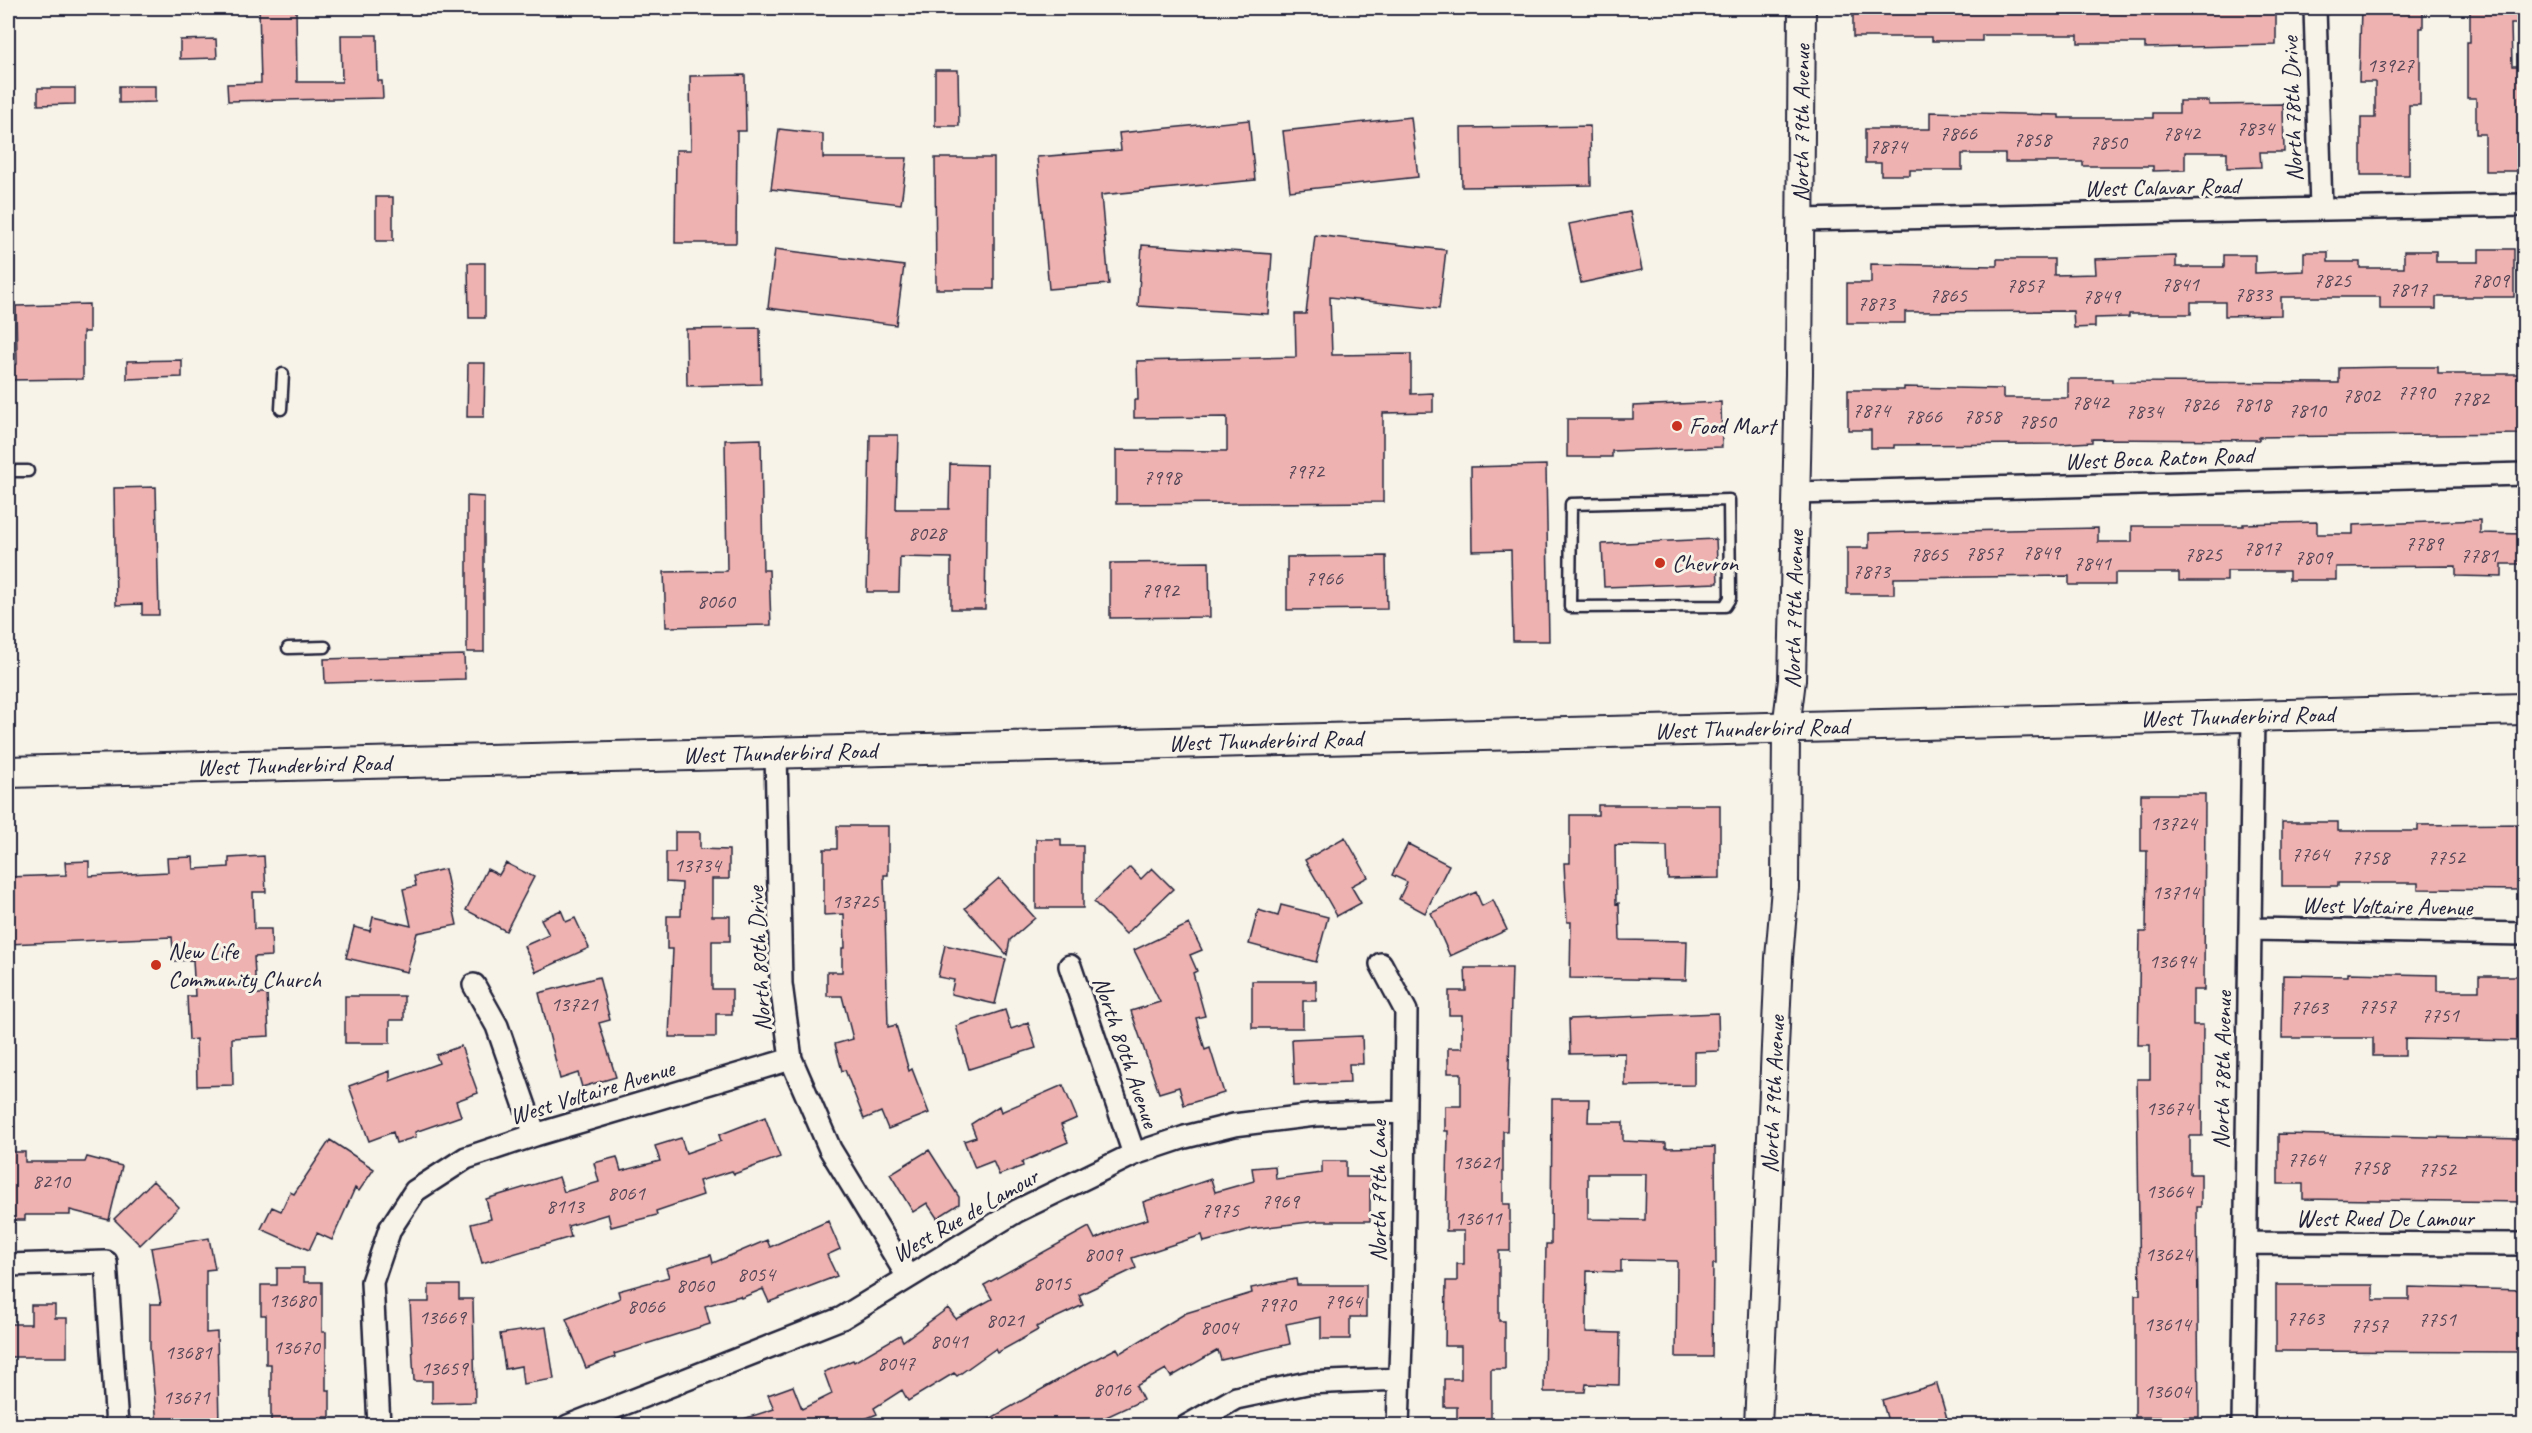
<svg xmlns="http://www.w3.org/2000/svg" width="2532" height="1433" font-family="Caveat,sans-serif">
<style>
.building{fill:#eeb2b0;stroke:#22223b;stroke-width:1.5;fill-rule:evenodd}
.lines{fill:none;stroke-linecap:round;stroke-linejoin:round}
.service-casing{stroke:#22223b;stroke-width:15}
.minor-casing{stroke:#22223b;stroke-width:26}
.tertiary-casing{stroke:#22223b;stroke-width:30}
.secondary-casing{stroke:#22223b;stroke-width:34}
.service{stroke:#f7f3e8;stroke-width:10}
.minor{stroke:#f7f3e8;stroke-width:21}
.tertiary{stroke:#f7f3e8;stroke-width:26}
.secondary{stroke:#f7f3e8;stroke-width:30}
.poi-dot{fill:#c8321e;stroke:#f7f3e8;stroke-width:2}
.labels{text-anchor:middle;stroke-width:6;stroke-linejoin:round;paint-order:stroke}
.number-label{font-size:21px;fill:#554658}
.street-label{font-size:24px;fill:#22223b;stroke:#f7f3e8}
.poi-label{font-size:24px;fill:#22223b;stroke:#f7f3e8;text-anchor:start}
</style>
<rect width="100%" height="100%" fill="#f7f3e8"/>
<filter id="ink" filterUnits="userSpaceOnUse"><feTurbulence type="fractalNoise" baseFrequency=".0167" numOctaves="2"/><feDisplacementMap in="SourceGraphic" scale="12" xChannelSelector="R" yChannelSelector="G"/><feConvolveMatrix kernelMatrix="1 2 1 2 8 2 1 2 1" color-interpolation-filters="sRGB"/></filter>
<g filter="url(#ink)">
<path class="building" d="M259 8H296L297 82H342L341 35H377L378 81H382L383 98 228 101 227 84 261 83Z
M1853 8H2276V45L2145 48V43H2078V35H1982V41H1932V37H1853Z
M2361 8H2423V28H2420V105H2409V175H2361V118H2375V82H2359Z
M2470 8H2524V24H2511L2512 66H2524V171H2485V134H2476V98H2467V42H2470Z
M216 39 217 58 180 59V40Z
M935 70H958L959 126H935Z
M745 75 746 131H737L736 243H675L676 150H691L690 76Z
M119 86H155V102L119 103Z
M38 88H75V104L38 105Z
M2179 101H2209V105L2283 104 2284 152H2260L2261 167 2227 168V152H2185V170L2153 171V166H2083V162H2005V154H1962V170H1910V175H1881V163H1865V129H1930V112L2059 115V118H2153V113H2179Z
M1411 117 1418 177 1290 191 1283 131Z
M1249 120 1255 180 1101 195 1109 284 1049 289 1037 157 1121 150 1119 133Z
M1590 126 1591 185 1462 187 1461 128Z
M779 129 823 134V158H907L901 204 771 189Z
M935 158H994V289H936Z
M376 197H393V241H376Z
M1630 212 1642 270 1581 283 1569 224Z
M1315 235 1446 250 1439 309 1330 297 1332 355 1411 354V394L1433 393V412L1383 413V502L1116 504V450L1227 451V417L1134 418V400H1138L1137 361 1296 357 1295 314H1306Z
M1142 245 1272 254 1268 314 1138 306Z
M775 249 904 266 896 325 768 308Z
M2479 249H2514V297H2436V309H2380V297H2281V315L2225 316V302H2191V314H2129V317L2095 318V327L2074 328 2073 311 1905 312V323H1847V283H1871V264L1997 266V259H2054V275L2096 274 2095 259 2176 256V267H2224V255H2255V273L2304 271V252H2328V262H2360V268H2404V251H2436V262H2479Z
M468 263H485V318H469Z
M89 304V332H83V379L8 380V364H17L16 306Z
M760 328 761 384 687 386 686 329Z
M182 360V377L127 379V361Z
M468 363H485L484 417H467Z
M2394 367H2438V374H2524V434L2259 437V440L2092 439V442L2059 444 1894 445V448H1871V430H1848V390H1904V387L2003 389V398H2068V379H2112V382L2339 383V368Z
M1721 402 1722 447 1612 451V457H1567V419H1633V406Z
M870 435H898L896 509H949L950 464 987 465 985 609H951V558L900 557 899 592H867Z
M761 439 763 570H769L771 625 666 627 664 572 727 571 725 440Z
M1546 465 1549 641H1513L1511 550 1472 551 1471 467Z
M156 487 159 615H142V604L116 605 114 488Z
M467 496 484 497V652H467Z
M2480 520V533L2524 534V564H2502V577L2456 576V566L2336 567V580H2289V571H2227V581H2179V573H2115V585H2069V576L1894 578V594H1847V548H1869V533L2098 528V542H2132V526H2243V524L2317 522V534H2353V525Z
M1716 539 1718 583 1604 587 1602 544Z
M1386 556 1387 609 1287 610V557Z
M1209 562 1210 617 1110 618V563Z
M464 655 465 679 325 683 324 659Z
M2141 794H2205L2204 990H2193V1025H2203L2202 1136H2190V1174H2201V1207H2197L2199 1417H2135V1295H2140L2137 1079H2150V1045H2138L2140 932H2146L2147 851H2141Z
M1598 805H1720V878L1668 879 1667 846 1615 845 1616 904 1619 903 1620 940 1687 941 1686 980 1570 978 1571 922H1567L1564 863H1570V815H1598Z
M2282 822H2338V831H2418V825L2524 824V890L2418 889V883H2338V886H2282Z
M837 826H888V875H884L888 1027 896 1025 909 1071 912 1069 929 1113 888 1129 881 1112 864 1119 845 1070 842 1071 835 1044 853 1039 842 996H827V972H842V948H845L844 914 824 915V849H837Z
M675 832H700V849L729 850V879H712V916H730V941H712V989H732V1014H716V1037H669L673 949H667V916H681L682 883 666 882V852H675Z
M1345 837 1368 877 1351 886 1361 903 1337 916 1305 860Z
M1036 839H1061V846H1083V908H1036Z
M1408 844 1449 865 1425 913 1399 899 1407 882 1392 875Z
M264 856 266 892H253L254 929H271L272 956 254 957 256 994H267L269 1036 232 1038 233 1085 197 1086 196 1039 189 1040 187 996H195L193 960 174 961 172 937 8 944V877L66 875 65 862 89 861V876L168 872 167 858 193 857 194 869 229 867V858Z
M506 863 534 877 506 931 466 910 487 869 499 875Z
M1130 867 1141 879 1152 868 1173 889 1126 934 1094 902Z
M445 869 457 925 417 933 407 972 346 958 354 927 370 931 373 917 411 926 403 889 416 886 414 876Z
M999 878 1035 918 1010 940 1007 955 965 908Z
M1476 892 1482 906 1493 900 1507 930 1450 956 1431 913Z
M1281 905 1328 917 1316 962 1249 944 1258 910 1278 916Z
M561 910 566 922 575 918 589 948 536 972 524 946 549 935 541 919Z
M1189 924 1202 950 1190 955 1197 971 1193 973 1205 1016 1196 1018 1205 1050 1210 1048 1224 1093 1184 1105 1179 1087 1159 1093 1131 1011 1160 1002 1134 950Z
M945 945 1006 959 995 1004 951 994 954 980 938 977Z
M1465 968H1512L1507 1131H1503V1204H1510V1251H1499V1321H1505V1369H1491V1425H1457V1407H1444V1379H1461V1346H1445L1446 1281H1457V1264H1464V1231H1446L1448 1131H1445V1106H1461V1073H1448V1048H1462V1015H1449V991H1466Z
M2348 973 2437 975V991H2479V976H2524V1041L2405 1039V1056H2373V1038H2282L2283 975 2348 976Z
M599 977 610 1020 599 1023 616 1077 582 1087 578 1073 560 1079 539 993Z
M1252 981H1316V1001H1303V1028H1252Z
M345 996H404V1020H390V1043H345Z
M1005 1010 1011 1029 1028 1023 1036 1048 969 1069 956 1026Z
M1718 1013 1719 1051 1694 1052V1085L1625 1086V1053L1570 1054 1569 1019Z
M1362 1036 1363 1064H1349L1350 1083 1294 1085 1292 1039Z
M461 1046 478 1093 456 1101 461 1116 415 1132 416 1137 396 1143 393 1132 369 1141 349 1086 390 1071V1081L439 1063 436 1055Z
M1063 1085 1077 1118 1061 1125 1068 1142 1022 1162 1023 1166 999 1175 993 1161 975 1168 964 1141 976 1137 971 1124 999 1106 1001 1112Z
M1552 1099H1589L1588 1122H1623V1141L1666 1143V1148L1715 1147 1716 1264H1713L1712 1357H1676L1677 1261 1621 1260V1272L1587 1271 1586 1332 1620 1333 1619 1385 1586 1384 1585 1392H1544L1546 1244H1551ZM1588 1174H1646L1645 1220 1588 1219Z
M765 1117 780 1157 734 1174 732 1171 699 1181 703 1195 656 1211 657 1215 611 1227 608 1214 568 1226 571 1237 482 1263 471 1224 491 1219 486 1199 559 1177 564 1192 599 1182 594 1163 617 1157 621 1171 660 1161 655 1146 681 1138 686 1153 721 1141 719 1135Z
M2278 1134 2524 1139V1202L2303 1199V1184H2278Z
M330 1140 374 1169 359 1191 355 1188 332 1240 317 1233 309 1250 261 1229 272 1207 281 1211 290 1192 294 1194Z
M929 1150 959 1197V1204L937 1218 927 1203 913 1212 890 1174Z
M8 1152H25V1162H85L87 1157 122 1166 109 1220 70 1210V1215H25V1220H8Z
M1322 1161H1346V1177H1370V1221H1318L1251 1229 1204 1242 1202 1235 1132 1258 1136 1268 1079 1295 1083 1305 1036 1327 1038 1330 997 1353 995 1349 957 1376 954 1373 908 1401 902 1390 874 1408 877 1414 850 1425H735L734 1422 774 1409 768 1395 793 1386 802 1409 832 1394 824 1372 853 1360 854 1362 900 1335 903 1341 948 1308 956 1319 992 1299 984 1285 1089 1227 1095 1239 1122 1227 1148 1219 1143 1202 1211 1179 1215 1192 1254 1181 1252 1168 1275 1166 1276 1179 1322 1173Z
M153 1181 179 1207 140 1245 114 1219Z
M828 1221 840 1249 827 1255 837 1276 769 1302 763 1289 741 1298 740 1296 705 1306 710 1324 614 1354 615 1357 586 1368 566 1319 620 1298 618 1291 669 1277 666 1268 711 1255 713 1263 767 1240 770 1247Z
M209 1238 215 1269 206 1270V1333L217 1332 219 1425H157L150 1347V1304H161L151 1248Z
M277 1268H304V1282H322V1332H326V1390H330V1417H319V1425H271V1364H266V1315H261V1285H277Z
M1296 1279 1297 1285H1366V1317H1350V1339H1321V1317L1286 1324 1290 1344 1221 1360 1218 1350 1171 1377 1166 1369 1136 1386 1143 1400 1089 1425H979L1088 1363 1117 1348 1120 1353 1186 1313 1252 1293 1251 1288Z
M429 1285H459V1299H473L475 1402 432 1403V1381H414L410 1302H429Z
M2276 1285H2373V1300H2409V1287L2524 1290V1352L2276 1351Z
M31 1305H55V1318H67V1357H8V1324H31Z
M546 1327 554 1379 523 1384 521 1366 505 1369 500 1334Z
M1937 1384 1949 1425H1889L1882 1400Z"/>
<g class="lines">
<defs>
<path id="service" d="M281 409 283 374
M8 471H28
M1729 500 1730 598 1725 606 1570 607 1571 504Z
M288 648 325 647"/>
<path id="minor" d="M2315 8 2321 209
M1800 220 2524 205
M1796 493 2524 474
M776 753 781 984 791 1059 830 1149 908 1277
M2250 929 2524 934
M1381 964 1406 1011 1403 1285 1398 1426
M1070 966 1134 1154
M474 985 497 1026 535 1135
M2246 1243 2524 1244
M8 1265 106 1262 117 1426
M379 1426 372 1282 390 1229 415 1191 466 1158 535 1135 791 1059
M568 1426 842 1318 1017 1211 1134 1154 1185 1137 1234 1125 1315 1115 1404 1112
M1187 1426 1236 1398 1307 1383 1400 1379
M2243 1426 2253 716"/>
<g id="tertiary">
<path id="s1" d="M1758 1426 1779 958 1785 888 1786 728 1792 680 1799 374 1802 8"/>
</g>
<g id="secondary">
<path id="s2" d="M8 772 2524 709"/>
</g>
</defs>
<use href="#service" class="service-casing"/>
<use href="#minor" class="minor-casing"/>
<use href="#tertiary" class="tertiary-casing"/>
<use href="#secondary" class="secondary-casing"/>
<use href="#service" class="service"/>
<use href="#minor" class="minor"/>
<use href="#tertiary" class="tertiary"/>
<use href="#secondary" class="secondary"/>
</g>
</g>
<g class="poi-dot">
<circle cx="1677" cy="426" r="6"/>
<circle cx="1660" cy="563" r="6"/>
<circle cx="156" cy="965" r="6"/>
</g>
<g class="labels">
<g class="number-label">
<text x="2390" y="72">13927</text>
<text x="2255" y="135">7834</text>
<text x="1958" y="140">7866</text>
<text x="2181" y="140">7842</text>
<text x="2032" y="146">7858</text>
<text x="2108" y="149">7850</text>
<text x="1888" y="153">7874</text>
<text x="2332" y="287">7825</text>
<text x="2490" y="287">7809</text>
<text x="2180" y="291">7841</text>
<text x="2025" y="292">7857</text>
<text x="2408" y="296">7817</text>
<text x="2253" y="301">7833</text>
<text x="1948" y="302">7865</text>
<text x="2101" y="303">7849</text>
<text x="1876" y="310">7873</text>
<text x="2416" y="399">7790</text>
<text x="2361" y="402">7802</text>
<text x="2470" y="405">7782</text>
<text x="2090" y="409">7842</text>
<text x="2200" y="411">7826</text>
<text x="2252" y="411">7818</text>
<text x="1871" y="417">7874</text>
<text x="2307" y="417">7810</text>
<text x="2144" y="418">7834</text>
<text x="1923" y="423">7866</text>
<text x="1982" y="423">7858</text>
<text x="2037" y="428">7850</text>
<text x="1305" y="478">7972</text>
<text x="1162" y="484">7998</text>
<text x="927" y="540">8028</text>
<text x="2424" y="550">7789</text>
<text x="2262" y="555">7817</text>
<text x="2041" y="559">7849</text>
<text x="1984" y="560">7857</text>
<text x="1929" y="561">7865</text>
<text x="2203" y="561">7825</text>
<text x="2479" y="562">7781</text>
<text x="2313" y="564">7809</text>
<text x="2092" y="570">7841</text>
<text x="1871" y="578">7873</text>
<text x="1324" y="585">7966</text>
<text x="1160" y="597">7992</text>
<text x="716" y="608">8060</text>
<text x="2173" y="830">13724</text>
<text x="2310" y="861">7764</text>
<text x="2370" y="864">7758</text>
<text x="2446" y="864">7752</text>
<text x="697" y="872">13734</text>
<text x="2175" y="899">13714</text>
<text x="855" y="908">13725</text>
<text x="2172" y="968">13694</text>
<text x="574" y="1011">13721</text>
<text x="2377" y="1013">7757</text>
<text x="2309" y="1014">7763</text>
<text x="2440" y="1022">7751</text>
<text x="2169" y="1115">13674</text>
<text x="2306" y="1166">7764</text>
<text x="1476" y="1169">13621</text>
<text x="2370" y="1174">7758</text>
<text x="2437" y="1176">7752</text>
<text x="51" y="1188">8210</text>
<text x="2169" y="1198">13664</text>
<text x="626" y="1200">8061</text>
<text x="1280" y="1208">7969</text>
<text x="565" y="1213">8113</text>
<text x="1220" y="1217">7975</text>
<text x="1478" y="1225">13611</text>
<text x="1103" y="1261">8009</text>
<text x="2168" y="1261">13624</text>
<text x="756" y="1281">8054</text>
<text x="1052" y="1290">8015</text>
<text x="695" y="1292">8060</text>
<text x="292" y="1307">13680</text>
<text x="1343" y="1308">7964</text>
<text x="1277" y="1311">7970</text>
<text x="646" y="1313">8066</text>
<text x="442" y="1324">13669</text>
<text x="2305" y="1325">7763</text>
<text x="2437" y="1326">7751</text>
<text x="1005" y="1327">8021</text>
<text x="2167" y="1331">13614</text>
<text x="2369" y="1332">7757</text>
<text x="1219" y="1334">8004</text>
<text x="949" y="1348">8041</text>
<text x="296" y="1354">13670</text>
<text x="188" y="1359">13681</text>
<text x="896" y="1370">8047</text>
<text x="444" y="1375">13659</text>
<text x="1112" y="1396">8016</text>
<text x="2167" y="1398">13604</text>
<text x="186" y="1404">13671</text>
</g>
<g class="street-label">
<text transform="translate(2292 109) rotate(-92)" y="8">North 78th Drive</text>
<text dy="8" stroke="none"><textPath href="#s1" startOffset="1304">North 79th Avenue</textPath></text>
<text transform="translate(2162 187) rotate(-1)" y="8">West Calavar Road</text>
<text transform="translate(2159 458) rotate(-2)" y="8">West Boca Raton Road</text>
<text dy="8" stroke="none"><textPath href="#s1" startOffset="818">North 79th Avenue</textPath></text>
<text dy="8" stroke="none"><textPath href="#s2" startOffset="2230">West Thunderbird Road</textPath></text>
<text dy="8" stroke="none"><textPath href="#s2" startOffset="1744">West Thunderbird Road</textPath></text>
<text dy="8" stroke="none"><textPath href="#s2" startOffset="1258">West Thunderbird Road</textPath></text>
<text dy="8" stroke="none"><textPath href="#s2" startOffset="772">West Thunderbird Road</textPath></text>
<text dy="8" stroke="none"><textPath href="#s2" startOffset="286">West Thunderbird Road</textPath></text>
<text transform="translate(2387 906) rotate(1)" y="8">West Voltaire Avenue</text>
<text transform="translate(759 959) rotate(-93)" y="8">North 80th Drive</text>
<text transform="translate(1126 1052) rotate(71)" y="8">North 80th Avenue</text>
<text transform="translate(2222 1070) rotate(-89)" y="8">North 78th Avenue</text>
<text transform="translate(592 1092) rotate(-17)" y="8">West Voltaire Avenue</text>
<text dy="8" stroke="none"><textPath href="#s1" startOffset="332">North 79th Avenue</textPath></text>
<text transform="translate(1378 1191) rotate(-90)" y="8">North 79th Lane</text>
<text transform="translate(965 1215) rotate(-30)" y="8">West Rue de Lamour</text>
<text x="2385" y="1226">West Rued De Lamour</text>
</g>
<g class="poi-label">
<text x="1689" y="434">Food Mart</text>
<text x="1672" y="571">Chevron</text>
<text x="168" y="959">New Life<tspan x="168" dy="28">Community Church</tspan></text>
</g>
</g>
<rect width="2532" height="1433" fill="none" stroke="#f7f3e8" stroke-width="30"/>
<rect x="15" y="15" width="2502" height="1403" fill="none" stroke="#22223b" stroke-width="2" filter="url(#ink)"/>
</svg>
